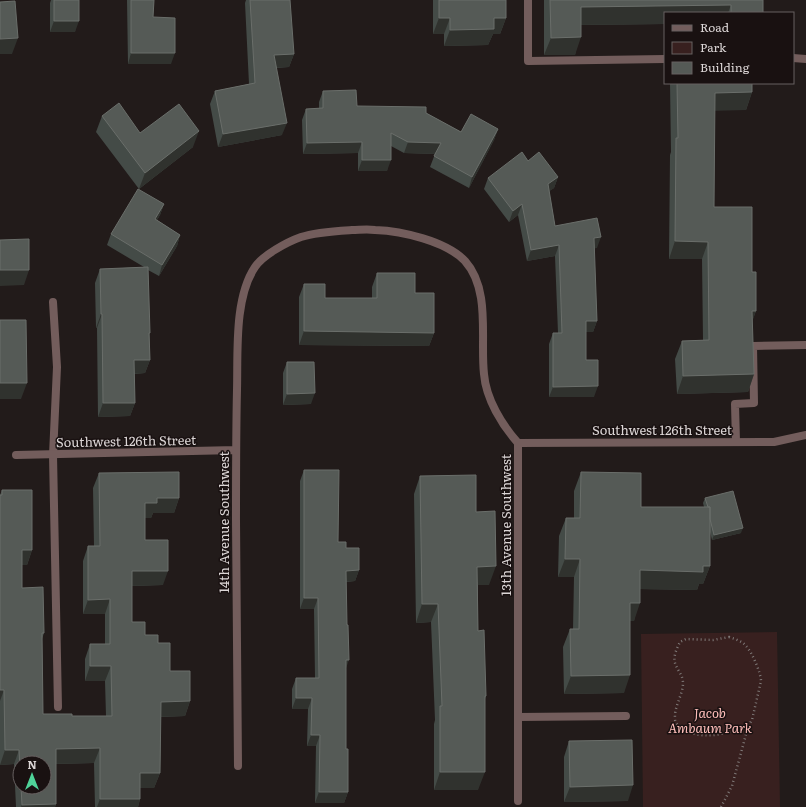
<svg xmlns="http://www.w3.org/2000/svg" width="806" height="807" font-family="Literata,serif">
<style>
.green{fill:#38201f}
.lines{fill:none;stroke-linecap:round;stroke-linejoin:round}
.path{stroke:#7e7877;stroke-width:2.5;stroke-dasharray:1 3;stroke-linecap:butt}
.service{stroke:#735d5c;stroke-width:8}
.minor{stroke:#735d5c;stroke-width:8}
.wall{fill:#444b47;fill-rule:evenodd}
.shaded-wall{fill:#30322e}
.building{fill:#555a56;stroke:#6a6e6a}
.labels{text-anchor:middle;stroke-width:3;stroke-linejoin:round;paint-order:stroke}
.street-label{font-size:13px;fill:#dcd6d6;stroke:#191111}
.park-label{font-size:13px;font-style:italic;fill:#fdbdb9;stroke:#191111}
</style>
<rect width="100%" height="100%" fill="#221b1a"/>
<path class="green" d="M777 632 780 807H643L641 634Z"/>
<g class="lines">
<path class="path" d="M729 637C735 639 742 641 746 646 752 652 761 673 761 681L752 720 748 726C729 733 701 742 682 728 679 726 675 723 675 719 674 706 683 695 683 683 683 675 677 670 675 663 673 656 677 648 680 642L686 639 713 640Z
M721 807 732 786 748 727"/>
<path class="service" d="M528 0V61L665 59
M793 58 806 59
M53 302 57 367 53 455 58 707
M736 442 735 404 754 403 753 346 806 345
M518 717 626 716"/>
<path class="minor" d="M518 443 774 442 806 435
M16 455 236 450
M238 766C237 684 237 602 236 520 236 476 236 433 237 390 238 353 234 298 255 267 263 255 287 242 301 237 316 232 336 231 352 230 359 230 367 229 375 230 402 231 446 241 465 261 491 290 480 339 484 374 486 399 502 425 518 443V801"/>
</g>
<path class="wall" d="M51 0H79L75 32H50V3Z
M127 0H154L153 17 171 64H128Z
M246 0H250L294 54 289 67 276 68 282 135 218 147 210 104 215 91 249 84 245 3Z
M433 0H506V18L500 34H493L488 45 444 46V34H433Z
M544 0H763V13H665V24L581 25 575 55H544Z
M670 83H752V92L746 110H714V207L752 272 756 311 752 321 754 374 748 392 677 394 675 359 682 341 703 340 702 259H669L670 155 671 152Z
M323 91 357 106 426 113 461 132 498 129 494 140 469 188 430 167 435 154 404 153 391 146 387 171H358V153L303 154 302 120 306 109 319 108V102Z
M102 116 140 133 193 147 139 189 96 132Z
M528 161 558 177 554 188 549 191 555 226 597 248H594L597 321 593 332H586V360L594 397H549V344L553 333H558L555 256 527 261 518 215 509 222 484 189 488 178Z
M164 204 160 215 157 220 180 235 177 246 159 276 148 270 150 360 145 373 134 374 135 403 130 416 98 417 97 328H96L95 283 100 269 144 267 107 245 111 234Z
M377 273 415 293 434 333 429 346 299 345V297L304 284 325 298H372V287Z
M287 362 311 404 283 405V373Z
M304 470 338 542 346 548 359 570 355 581 346 582V749L348 792 344 803H315L316 746H307L308 709H292V689L296 678H315L314 609H300V481Z
M581 472 641 507H704L703 503 705 498 741 533 712 540 710 532V566L703 584H699L697 590 640 589 634 621H630L624 693 564 694 563 647 570 629H573L574 577H558L559 536 566 518H574V491Z
M99 473 179 498 174 513H153L151 518H145V540L163 585 132 586V622L145 635 158 643 170 671 190 701 185 716 161 717 160 773 154 788H140V799L138 807H95L94 763 56 764V804L55 807H16L14 764 0 765V495L2 490 32 550 27 565H22V588L44 633 42 639 43 714 72 716H106L105 681H85V659L90 644H105V614H83V561L88 546H94L93 488ZM20 763 44 787H20Z
M420 476 476 512 489 585H478V631L486 696 485 699 478 790H434V724L435 720 431 622 416 623 414 494Z
M569 741 628 801 564 802V757Z"/>
<path class="shaded-wall" d="M731 5 728 13H665V24L574 25 581 7Z
M439 18H450L444 34H433Z
M494 18H506L500 34H493L488 45 444 46 450 30Z
M54 21H79L75 32H50Z
M581 37 575 55H544L551 38Z
M18 38 12 54H0V39Z
M131 53H175L171 64H128Z
M294 54 289 67 269 68 274 55Z
M752 92 746 110 708 111 715 93Z
M287 123 282 135 218 147 223 134Z
M498 129 494 140 469 188 472 177Z
M199 131 193 147 139 189 145 173Z
M362 142 358 153 303 154 307 143Z
M408 142 441 143 437 154 404 153Z
M362 160H391L387 171H358Z
M558 177 554 188 544 195 548 184Z
M164 204 160 215 151 230 155 219Z
M522 204 518 215 509 222 513 211Z
M180 235 177 246 159 276 162 265Z
M601 237 597 248 590 249 594 238Z
M675 241 708 242 702 259H669Z
M559 245 555 256 527 261 531 250Z
M0 270H29L24 285 0 286Z
M752 311H756L750 328Z
M101 314H102L97 328H96Z
M586 321H597L593 332H582Z
M304 331 434 333 429 346 299 345Z
M134 360H150L145 373 129 374Z
M754 374 748 392 677 394 683 376Z
M0 383H27L21 399H0Z
M598 386 594 397H549L553 387Z
M315 393 311 404 283 405 287 394Z
M103 403H135L130 416 98 417Z
M157 498H179L174 513H153L151 518H139L145 503Z
M743 528 741 533 712 540 714 535Z
M22 550H32L27 565H17Z
M565 559H580L574 577H558Z
M496 566 489 585H471L477 567Z
M703 566H710L703 584H699L697 590 634 589 640 570Z
M359 570 355 581 342 582 346 571Z
M132 571H168L163 585 127 586Z
M304 598H318L314 609H300Z
M110 599 105 614H83L88 600Z
M630 603H640L634 621H623Z
M422 604H438L431 622 416 623Z
M346 660H349L345 671Z
M90 666H111L105 681H85Z
M630 675 624 693 564 694 571 676Z
M0 690H4L0 701Z
M296 698H312L308 709H292Z
M190 701 185 716 155 717 161 702Z
M311 735H320L316 746H307Z
M100 748 94 763 50 764 56 749Z
M5 750H19L14 764 0 765Z
M440 772H485L478 790H434Z
M140 773H160L154 788H135Z
M633 785 628 801 564 802 570 787Z
M319 792H348L344 803H315Z
M100 799H140L138 807H97Z
M56 804 55 807H21L22 805Z"/>
<path class="building" d="M54 0H79V21H54Z
M131 0H154L153 17 175 18V53H131Z
M250 0H290L294 54 274 55 287 123 223 134 215 91 255 83Z
M439 0H506V18H494V29L450 30V18H439Z
M550 0H763V13H731V5L581 7V37L551 38Z
M15 1 18 38 0 39V2Z
M677 83H752V92L715 93 714 207H752V272H756V311H752L754 374 683 376 682 341 709 340 708 242 675 241 676 138H678Z
M356 90 357 106 426 107V113L461 132 471 114 498 129 472 177 434 156 441 143 408 142 391 133V160H362V142L307 143 306 109 323 108V91Z
M119 103 140 133 179 104 199 131 145 173 102 116Z
M522 152 528 161 539 152 558 177 548 184 555 226 597 218 601 237 594 238 597 321H586V360H598V386L553 387V333H562L559 245 531 250 522 204 513 211 488 178Z
M138 189 164 204 155 219 180 235 162 265 111 234Z
M29 239V270H0V240Z
M148 267 150 333H149L150 360H134L135 403H103L102 314H101L100 269Z
M377 273H415V293H434V333L304 331V284H325V298H377Z
M0 320H26L27 383H0Z
M287 362H314L315 393 287 394Z
M304 470H339L338 542H346V548H359V570L346 571 347 625H348L349 660H346V749H348V792H319L320 735H311L312 698H296V678H319L318 598H304Z
M179 472V498H157V503H145V540H168V571H132V622H145V635H158V643H170V671H190V701L161 702 160 773H140V799H100V748L56 749V804L22 805 21 787H44V763H20V770L19 750H5L4 690H0V495H2V490H32V550H22V588L43 587 44 633H42L43 714H72V716H112L111 666H90V644H110V599L88 600V546H100L99 473Z
M581 472 641 473V507H710V566H703V572L640 570V603H630V675L571 676 570 629H579L580 559H565L566 518H580Z
M476 475V512L495 511 496 566 477 567 478 631 484 630 486 696H485V772H440V706H442L438 604H422L420 476Z
M733 491 743 528 714 535 710 519V507H708L705 498Z
M632 740 633 785 570 787 569 741Z"/>
<g class="labels">
<g class="street-label">
<text x="662" y="435">Southwest 126th Street</text>
<text transform="translate(126 441) rotate(-1)" y="5">Southwest 126th Street</text>
<text transform="translate(224 522) rotate(-90)" y="5">14th Avenue Southwest</text>
<text transform="translate(506 525) rotate(-90)" y="5">13th Avenue Southwest</text>
</g>
<g class="park-label">
<text x="710" y="718">Jacob<tspan x="710" dy="15">Ambaum Park</tspan></text>
</g>
</g>
<rect x="664" y="12" width="130" height="72" fill="#191111" stroke="#676060"/>
<rect x="672" y="25" width="20" height="6" fill="#735d5c" stroke="#676060"/>
<text x="700" y="32" font-size="12" fill="#dcd6d6">Road</text>
<rect x="672" y="42" width="20" height="12" fill="#38201f" stroke="#676060"/>
<text x="700" y="52" font-size="12" fill="#dcd6d6">Park</text>
<rect x="672" y="62" width="20" height="12" fill="#555a56" stroke="#676060"/>
<text x="700" y="72" font-size="12" fill="#dcd6d6">Building</text>
<g transform="translate(32 775)"><circle r="19" fill="#191111" stroke="#676060"/>
<path d="M0-3L7 15L0 10L-7 15Z" fill="#4fd399"/>
<text y="-6" font-size="11" font-weight="bold" text-anchor="middle" fill="#dcd6d6">N</text>
</g>
</svg>
